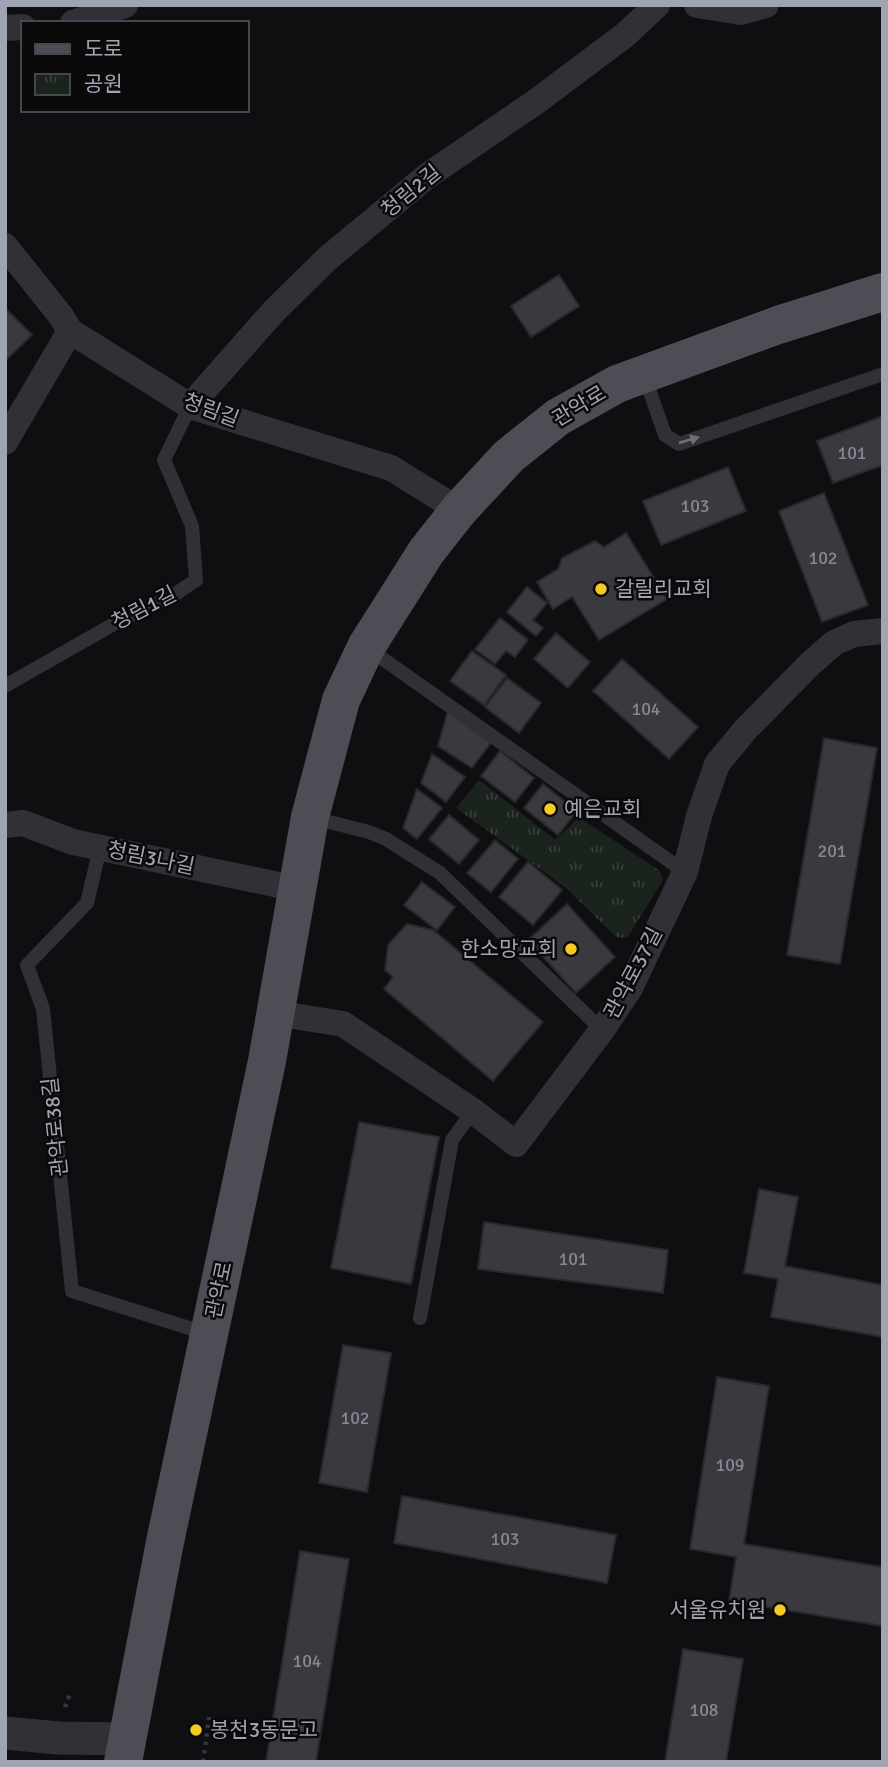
<svg xmlns="http://www.w3.org/2000/svg" width="888" height="1767" font-family="Signika,'Noto Sans KR',sans-serif">
<style>
.park{fill:url(#park-tufts)}
.building{fill:#39393e;stroke:#29292d;stroke-width:2}
.lines{fill:none;stroke-linecap:round;stroke-linejoin:round}
.path{stroke:#36373d;stroke-width:4.5;stroke-dasharray:3.5 5;stroke-linecap:butt}
.service{stroke:#303036;stroke-width:14}
.minor{stroke:#303036;stroke-width:26}
.tertiary{stroke:#303036;stroke-width:33}
.primary{stroke:#4c4d55;stroke-width:38}
.oneway{fill:#6e6f7a}
.poi-dot{fill:#f6cb21;stroke:#0a0a0b;stroke-width:2.5}
.labels{text-anchor:middle;stroke-width:5;stroke-linejoin:round;paint-order:stroke}
.number-label{font-size:18px;fill:#868895}
.street-label{font-size:21px;fill:#a0a3b2;stroke:#0a0a0b}
.poi-label{font-size:21px;fill:#a0a3b2;stroke:#0a0a0b;text-anchor:start}
</style>
<defs>
<pattern id="park-tufts" width="24" height="20" patternUnits="userSpaceOnUse" patternTransform="scale(1.75)"><rect width="24" height="20" fill="#1b231d"/><path d="M3 7l-1-3M5 7V3M7 7l1-3M15 17l-1-3M17 17v-4M19 17l1-3" fill="none" stroke="#39403b"/></pattern>
</defs>
<rect width="100%" height="100%" fill="#0f0f11"/>
<path class="park" d="M479 780 554 839 558 838 576 820H583L660 871 663 880 627 938 616 937 565 887 456 808Z"/>
<path class="building" d="M559 275 579 306 531 337 511 306Z
M5 308 32 335 5 361Z
M883 416V465L833 483 817 441Z
M728 467 746 511 661 545 643 501Z
M824 493 868 605 822 622 779 511Z
M626 533 667 599 599 640 572 597 553 609 537 582 558 569 562 558 595 541 604 547Z
M527 587 547 603 533 620 543 628 536 636 507 612Z
M500 618 528 640 515 657 506 651 495 664 475 649Z
M556 633 590 662 568 688 534 659Z
M472 651 506 675 484 705 450 681Z
M622 659 698 727 669 759 593 691Z
M507 678 541 703 519 733 485 707Z
M448 710 493 740 472 768 438 746Z
M824 738 877 748 840 964 787 955Z
M500 751 534 778 515 802 481 776Z
M432 754 465 777 446 802 421 783Z
M543 784 577 811 558 835 524 808Z
M417 789 442 808 417 839 403 828Z
M449 815 479 840 459 864 429 839Z
M495 840 518 859 491 892 467 873Z
M528 862 562 890 533 925 499 897Z
M422 882 455 907 437 930 404 905Z
M567 904 615 957 576 993 528 940Z
M407 924 433 930 543 1022 493 1081 384 989 393 977 385 970 388 945Z
M359 1122 439 1137 411 1284 331 1268Z
M759 1189 798 1197 785 1266 883 1285V1337L771 1317 778 1279 744 1273Z
M484 1222 668 1250 663 1293 478 1269Z
M343 1345 391 1353 367 1492 319 1483Z
M717 1377 769 1386 744 1544 883 1567V1626L729 1601 736 1557 690 1549Z
M402 1496 616 1535 607 1583 394 1543Z
M300 1551 349 1559 316 1762H266Z
M683 1649 743 1659 726 1762H665Z"/>
<g class="lines">
<path class="path" d="M65 1707 71 1691
M203 1762 209 1717"/>
<path class="service" d="M644 375 665 435 679 444 883 374
M366 647 685 872
M5 686 119 621 171 597 196 580 192 526 164 460 190 406
M313 818 369 832 386 839 440 873 602 1030
M100 848 87 903 27 965 43 1009 72 1291 208 1334
M420 1318 452 1140 473 1111"/>
<path class="minor" d="M697 5 741 12 766 5
M73 23 125 5
M5 28 23 27
M5 246 61 316 70 331 190 406 391 468 459 510
M190 406 274 311 328 258 427 176 537 101 625 35 657 5
M5 442 70 331
M5 825 23 823 73 842 298 889
M275 1013 343 1024 473 1111 516 1144 602 1030 630 988 685 872 699 816 717 764 746 729 810 664 834 643 854 634 883 631"/>
<path class="tertiary" d="M5 1733 58 1738 129 1739"/>
<path class="primary" d="M123 1762 165 1542 267 1061 310 817 341 700 366 647 426 552 459 510 509 456 558 417 617 384 778 325 883 292"/>
</g>
<defs><path id="oneway-solid" d="M-6-.8H1V-3.2L6.5 0L1 3.2V.8H-6Z" transform="scale(1.75)"/></defs>
<use class="oneway" href="#oneway-solid" transform="translate(689 440) rotate(-16)"/>
<g class="poi-dot">
<circle cx="601" cy="589" r="7"/>
<circle cx="550" cy="809" r="7"/>
<circle cx="571" cy="949" r="7"/>
<circle cx="780" cy="1610" r="7"/>
<circle cx="196" cy="1730" r="7"/>
</g>
<g class="labels">
<g class="number-label">
<text x="852" y="459">101</text>
<text x="695" y="512">103</text>
<text x="823" y="564">102</text>
<text x="646" y="715">104</text>
<text x="832" y="857">201</text>
<text x="573" y="1265">101</text>
<text x="355" y="1424">102</text>
<text x="730" y="1471">109</text>
<text x="505" y="1545">103</text>
<text x="307" y="1667">104</text>
<text x="704" y="1716">108</text>
</g>
<g class="street-label">
<text transform="translate(411 191) rotate(-39)" y="7">청림2길</text>
<text transform="translate(579 406) rotate(-31)" y="7">관악로</text>
<text transform="translate(211 410) rotate(21)" y="7">청림길</text>
<text transform="translate(144 608) rotate(-27)" y="7">청림1길</text>
<text transform="translate(151 858) rotate(12)" y="7">청림3나길</text>
<text transform="translate(633 973) rotate(-62)" y="7">관악로37길</text>
<text transform="translate(55 1127) rotate(-96)" y="7">관악로38길</text>
<text transform="translate(219 1290) rotate(-78)" y="7">관악로</text>
</g>
<g class="poi-label">
<text x="615" y="596">갈릴리교회</text>
<text x="564" y="816">예은교회</text>
<text x="557" y="956" text-anchor="end">한소망교회</text>
<text x="766" y="1617" text-anchor="end">서울유치원</text>
<text x="210" y="1737">봉천3동문고</text>
</g>
</g>
<rect width="888" height="1767" fill="none" stroke="#a0a3b2" stroke-width="14"/>
<rect x="21" y="21" width="228" height="91" fill="#0a0a0b" stroke="#46474e" stroke-width="2"/>
<rect x="35" y="44" width="35" height="10" fill="#4c4d55" stroke="#46474e" stroke-width="2"/>
<text x="84" y="56" font-size="21" fill="#a0a3b2">도로</text>
<rect x="35" y="74" width="35" height="21" fill="url(#park-tufts)" stroke="#46474e" stroke-width="2"/>
<text x="84" y="91" font-size="21" fill="#a0a3b2">공원</text>
</svg>
